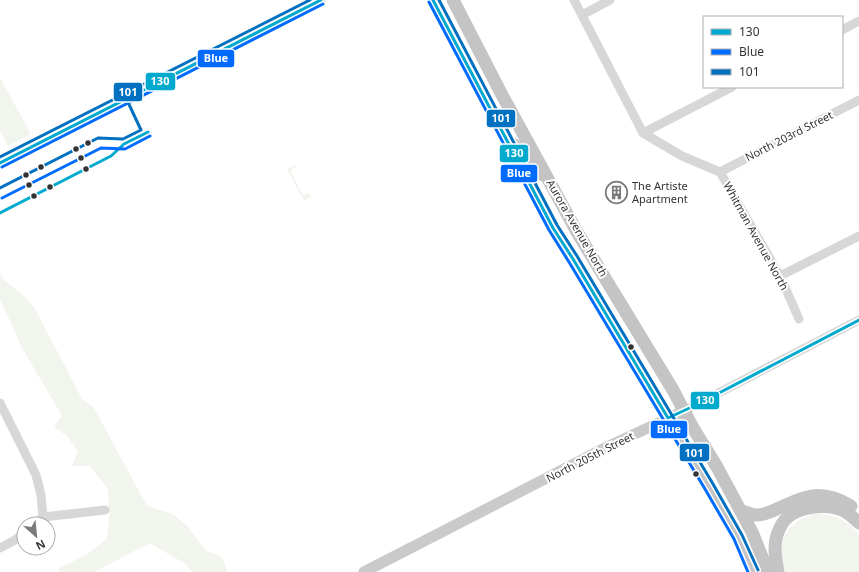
<svg xmlns="http://www.w3.org/2000/svg" width="859" height="572" font-family="'Noto Sans',sans-serif">
<style>
.green{fill:#f1f5ed}
.lines{fill:none;stroke-linecap:round;stroke-linejoin:round}
.minor{stroke:#d7d7d7;stroke-width:9}
.major{stroke:#cacaca;stroke-width:11}
.highway{stroke:#c4c4c4;stroke-width:13}
.bus-1-casing{stroke:#fff;stroke-width:6}
.bus-2-casing{stroke:#fff;stroke-width:6}
.bus-3-casing{stroke:#fff;stroke-width:6}
.bus-1{stroke:#00a9ce;stroke-width:3}
.bus-2{stroke:#006cff;stroke-width:3}
.bus-3{stroke:#0070c0;stroke-width:3}
.bus-dot{fill:#333;stroke:#fff;stroke-width:1.5}
.labels{text-anchor:middle;stroke-width:4;stroke-linejoin:round;paint-order:stroke}
.street-label{font-size:11px;fill:#333;stroke:#fff}
.poi-label{font-size:11px;fill:#333;stroke:#fff;text-anchor:start}
.line-badge{stroke:#fff;stroke-width:1.5}
.badge-label{font-size:11px;text-anchor:middle;font-weight:bold;fill:#fff}
</style>
<rect width="100%" height="100%" fill="#fff"/>
<path class="green" d="M0 78 31 134 8 146 0 131Z
M295 165 296 167 290 170 303 196 309 193 311 197 305 200 302 197 287 169Z
M0 273 4 280 23 295 34 307 82 399 94 408 147 506 173 514 187 526 206 551 219 555 225 562 224 563 228 572H230H192L184 563 150 543 94 572H60L58 569 89 553 107 539 109 518 108 489 90 466H72L78 451 67 436 54 427 62 416 22 348 2 303 0 300Z
M814 514C833 513 848 520 859 535V572H784L780 549 784 537 789 529 799 520Z"/>
<g class="lines">
<path class="minor" d="M574 0 643 133 682 156 720 172 780 276 799 319
M582 15 610 0
M842 30 859 21
M643 133 732 87
M0 163 321 0
M720 172 859 100
M780 276 859 236
M0 403 36 475 41 495 43 517
M684 411 859 320
M43 517 105 510
M34 524 43 517
M0 548 15 540 24 533"/>
<path class="major" d="M505 138 518 146 533 172 537 174 547 177
M364 572 607 447 684 411"/>
<path class="highway" d="M433 0 553 228 573 259 709 486 738 537 753 572
M453 0 502 95 577 232 673 390 693 428 717 467 752 532 768 572
M740 510C745 512 750 514 755 515 763 516 772 511 779 508 808 495 822 489 851 506
M778 572C776 560 773 547 777 535 779 529 783 521 788 517 801 506 827 504 842 510 849 513 854 518 859 523"/>
<defs>
<path id="bus-1" d="M433 0 553 228 573 259 668 418 696 405 859 320
M0 163 321 0
M0 213 111 156 124 144 148 132"/>
<path id="bus-2" d="M429 2 549 230 569 262 705 489 734 539 748 572
M2 167 323 4
M2 198 101 148 125 149 150 136"/>
<path id="bus-3" d="M439 0 557 225 577 256 713 484 742 535 758 570
M0 157 310 0
M0 188 98 138 123 139 141 130 126 98"/>
</defs>
<use href="#bus-1" class="bus-1-casing"/>
<use href="#bus-2" class="bus-2-casing"/>
<use href="#bus-3" class="bus-3-casing"/>
<use href="#bus-1" class="bus-1"/>
<use href="#bus-2" class="bus-2"/>
<use href="#bus-3" class="bus-3"/>
</g>
<defs>
<symbol id="building-ring" viewBox="-11 -11 22 22"><circle r="9.5" fill="#fff" stroke="#7a7a7a" stroke-width="1.5"/><path d="M-4-6H4V6H1V3H-1V6H-4ZM-2.5-4.3h1.7v1.8h-1.7ZM.8-4.3h1.7v1.8H.8ZM-2.5-1h1.7V.8h-1.7ZM.8-1h1.7V.8H.8Z" fill="#7a7a7a"/></symbol>
</defs>
<g fill-rule="evenodd">
<use href="#building-ring" x="604" y="180" width="25" height="25"/>
</g>
<g class="bus-dot">
<circle cx="88" cy="143" r="3.5"/>
<circle cx="76" cy="149" r="3.5"/>
<circle cx="81" cy="158" r="3.5"/>
<circle cx="41" cy="167" r="3.5"/>
<circle cx="86" cy="169" r="3.5"/>
<circle cx="26" cy="175" r="3.5"/>
<circle cx="29" cy="185" r="3.5"/>
<circle cx="50" cy="187" r="3.5"/>
<circle cx="34" cy="196" r="3.5"/>
<circle cx="631" cy="347" r="3.5"/>
<circle cx="696" cy="474" r="3.5"/>
</g>
<g class="labels">
<g class="street-label">
<text transform="translate(789 136) rotate(-27)" y="4">North 203rd Street</text>
<text transform="translate(577 228) rotate(60)" y="4">Aurora Avenue North</text>
<text transform="translate(756 236) rotate(61)" y="4">Whitman Avenue North</text>
<text transform="translate(590 457) rotate(-27)" y="4">North 205th Street</text>
</g>
<g class="poi-label">
<text x="632" y="190">The Artiste<tspan x="632" dy="13">Apartment</tspan></text>
</g>
</g>
<g class="line-badge">
<rect x="197" y="49" width="38" height="19" rx="4" fill="#006cff"/>
<rect x="145" y="72" width="31" height="19" rx="4" fill="#00a9ce"/>
<rect x="113" y="82" width="30" height="20" rx="4" fill="#0070c0"/>
<rect x="486" y="109" width="30" height="19" rx="4" fill="#0070c0"/>
<rect x="499" y="144" width="30" height="19" rx="4" fill="#00a9ce"/>
<rect x="500" y="164" width="38" height="19" rx="4" fill="#006cff"/>
<rect x="690" y="391" width="30" height="19" rx="4" fill="#00a9ce"/>
<rect x="650" y="420" width="38" height="19" rx="4" fill="#006cff"/>
<rect x="679" y="443" width="31" height="19" rx="4" fill="#0070c0"/>
</g>
<g class="badge-label">
<text x="216" y="62">Blue</text>
<text x="160" y="85">130</text>
<text x="128" y="96">101</text>
<text x="501" y="122">101</text>
<text x="514" y="157">130</text>
<text x="519" y="177">Blue</text>
<text x="705" y="404">130</text>
<text x="669" y="433">Blue</text>
<text x="694" y="457">101</text>
</g>
<rect x="703" y="16" width="140" height="72" fill="#ffffff" stroke="#adadad"/>
<rect x="711" y="29" width="20" height="6" fill="#00a9ce" stroke="#adadad"/>
<text x="739" y="36" font-size="12" fill="#333333">130</text>
<rect x="711" y="49" width="20" height="6" fill="#006cff" stroke="#adadad"/>
<text x="739" y="56" font-size="12" fill="#333333">Blue</text>
<rect x="711" y="69" width="20" height="6" fill="#0070c0" stroke="#adadad"/>
<text x="739" y="76" font-size="12" fill="#333333">101</text>
<g transform="translate(36 536) rotate(153)"><circle r="19" fill="#ffffff" stroke="#adadad"/>
<path d="M0-3L7 15L0 10L-7 15Z" fill="#7a7a7a"/>
<text y="-6" font-size="11" font-weight="bold" text-anchor="middle" fill="#333333">N</text>
</g>
</svg>
